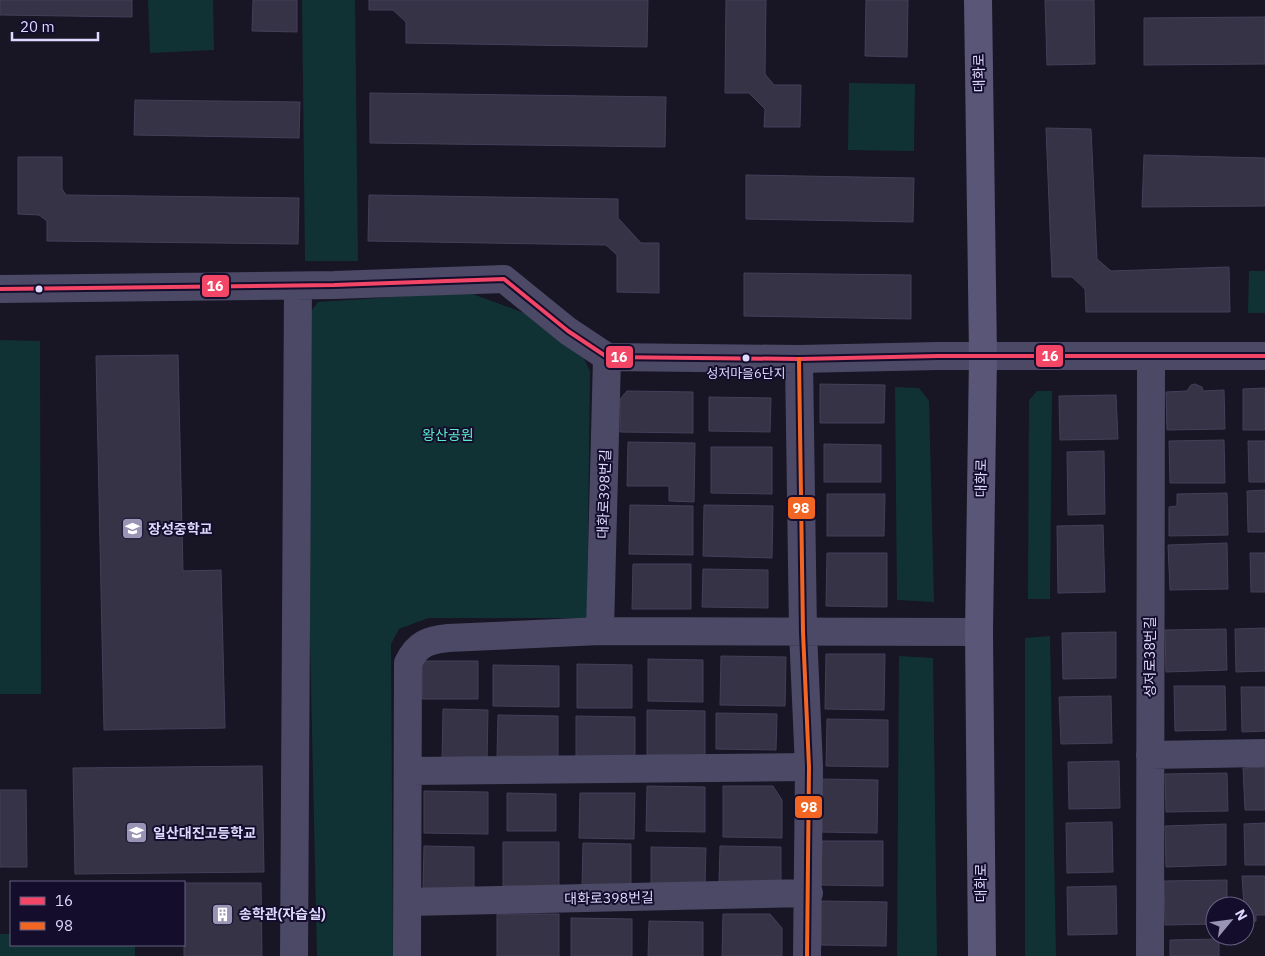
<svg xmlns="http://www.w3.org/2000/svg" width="1265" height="956" font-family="'IBM Plex Sans','Noto Sans KR',sans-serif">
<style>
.green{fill:#113234}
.building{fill:#373346;stroke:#453f58}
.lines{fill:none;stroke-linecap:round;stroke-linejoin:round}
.street{stroke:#4b4966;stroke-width:28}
.secondary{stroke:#595678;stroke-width:28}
.bus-1-casing{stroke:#140e2c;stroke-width:8}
.bus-2-casing{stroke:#140e2c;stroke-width:8}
.bus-1{stroke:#f34667;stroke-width:4}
.bus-2{stroke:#f26522;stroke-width:4}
.bus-dot{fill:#ded9ff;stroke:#140e2c;stroke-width:2}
.labels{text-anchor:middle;stroke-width:4;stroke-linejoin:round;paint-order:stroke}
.bus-label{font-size:13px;fill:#ded9ff;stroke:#140e2c}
.street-label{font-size:14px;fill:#ded9ff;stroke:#140e2c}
.park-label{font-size:14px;fill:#57edcc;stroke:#140e2c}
.poi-label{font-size:14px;font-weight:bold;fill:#ded9ff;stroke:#140e2c;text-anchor:start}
.line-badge{stroke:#140e2c;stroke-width:2}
.badge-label{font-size:14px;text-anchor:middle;font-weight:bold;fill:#fff}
</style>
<rect width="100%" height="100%" fill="#181525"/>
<path class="green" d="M148 0H213L214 50 150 53Z
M302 0H355L358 261H305Z
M849 83 915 84 914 151 848 150Z
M1249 271H1265V313H1248Z
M467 292 527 314 584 359 590 371 587 618H428L399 629 391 644 393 956H317L303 322 318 302Z
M0 340 40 341 41 694H0Z
M895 387 919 388 929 401 934 602 897 600Z
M1037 391H1052L1050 599H1028L1029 400Z
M1050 636 1056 956H1025V638Z
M899 656 933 658 937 956H897Z
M0 934H11V945H135V956H0Z"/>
<path class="building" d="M0 0H132V17L0 15Z
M253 0H297V32L252 31Z
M369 0H648L647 47 406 43V22L393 10H369Z
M726 0H766L765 74 774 85H801L800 127H764L765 109 749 93H725Z
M866 0H908L907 57 865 56Z
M1045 0H1094L1095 64 1047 65Z
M1265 17V64L1144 65V18Z
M370 93 666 97 665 147 370 143Z
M135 100 300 102 299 138 134 135Z
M1046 128 1091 129 1097 259 1111 271 1229 267 1230 312H1086L1085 289 1072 277H1052Z
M1144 155 1265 158V206L1142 207Z
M18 157H62V189L66 195 299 198 298 244 47 241V221L39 215 18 214Z
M746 175 914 178 913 222 746 219Z
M369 195 618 199V218L641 243H659V293L617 292V255L606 245 368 241Z
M744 273 911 275V319L744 316Z
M178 355 183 571 221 570 225 728 104 730 96 356Z
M820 384 885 385 884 423H820Z
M1195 384 1202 387 1203 391 1224 390 1225 429 1167 430 1166 392 1187 391 1191 385Z
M1265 388V430H1243V389Z
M627 391 693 392V433L620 432V399Z
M1116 395 1118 439 1060 440 1059 396Z
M709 397 771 398 770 432 709 431Z
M1224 440 1225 483H1170L1169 441Z
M1248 441H1265V482H1249Z
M628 442 695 443 694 502 669 501V486H627Z
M824 444 881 445V482H824Z
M711 447H772V494L711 493Z
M1104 451 1105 514 1068 515 1067 452Z
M1265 490V532H1248L1247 491Z
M1227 493 1228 535 1169 536V507L1177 506V494Z
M827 494H885L884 536H827Z
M630 505 693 506V555L629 554Z
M704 505 773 506 772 558 703 556Z
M1103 525 1105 592 1058 593 1057 526Z
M1227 543 1228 589 1170 590 1168 545Z
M827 553H887V607L826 606Z
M1250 553H1265V592H1251Z
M633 564H691V609H632Z
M703 569 768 570V608L702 607Z
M1265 628V671L1236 672 1235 629Z
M1226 629 1227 670 1166 672 1165 630Z
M1116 632V678L1063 679 1062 633Z
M826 654H885L884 710 825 709Z
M721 656 786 657 785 706 720 705Z
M648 659 703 660V702L648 701Z
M422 661H478V699H422Z
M577 664 632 665V708H577Z
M493 665 559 666V707L493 706Z
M1174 686H1225L1226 730 1175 731Z
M1241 687H1265V731L1242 732Z
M1111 696 1112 743 1061 744 1059 697Z
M443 709 488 710 487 761 442 760Z
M647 710 705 711V756L647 755Z
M716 713 777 714 776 750 716 749Z
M498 715 558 716V757L497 756Z
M576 716 635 717V758L576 757Z
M827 719 888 720V767L826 766Z
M1119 761 1120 808 1069 809 1068 762Z
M262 766 264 872 75 874 73 768Z
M1265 767V810H1245L1243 768Z
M1227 773 1228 811 1166 812 1165 774Z
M819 779 878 780 877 833 818 832Z
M647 786 705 787V832L646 831Z
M723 786H773L782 800V838L723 837Z
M0 790H26L27 867H0Z
M424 791 488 792V834L424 833Z
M507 793 556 794V831H507Z
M580 793H635L634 839 579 838Z
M1112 822 1113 872 1067 873 1066 823Z
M1265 823V865H1245L1244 824Z
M1226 824V865L1166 867 1165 826Z
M822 841H883V886L821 885Z
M503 842H559V887L503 886Z
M583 843 631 844V885H582Z
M424 846 474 847V889L423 888Z
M720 846 781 847V884L719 883Z
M651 847 706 848 705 885 651 884Z
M1242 876H1265V915H1256V921L1245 922Z
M1227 880V906H1215V924L1165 925 1164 881Z
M184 883H261L262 956H184Z
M1116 886 1117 934 1068 935 1067 887Z
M821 901 887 902 886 946 821 945Z
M497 914H559V956H497Z
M723 914H770L782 928V956H722Z
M571 918 632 919V956H571Z
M649 921 703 922V956H648Z
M1219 939V956H1170V940Z"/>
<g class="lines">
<path class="street" d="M0 289 334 285 504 279 568 331 607 357 799 359 938 356H1265
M799 359 803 632 809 767 807 956
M600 631 607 357
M1150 755 1265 753
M409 771 809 767
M409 902 809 893
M294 956 298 286
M407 956 408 663C417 644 428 640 448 638L600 631 979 632
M1150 956 1151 358"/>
<path class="secondary" d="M978 0 983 356 979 632 982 956"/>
<defs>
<path id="bus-1" d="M0 289 334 285 504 279 568 331 607 357 799 359 938 356H1265"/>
<path id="bus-2" d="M799 359 803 632 809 767 807 956"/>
</defs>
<use href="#bus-1" class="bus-1-casing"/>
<use href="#bus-2" class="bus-2-casing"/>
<use href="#bus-1" class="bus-1"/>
<use href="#bus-2" class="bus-2"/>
</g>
<defs>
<symbol id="school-square" viewBox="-11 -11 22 22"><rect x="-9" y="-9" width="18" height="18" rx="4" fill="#9994b3" stroke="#140e2c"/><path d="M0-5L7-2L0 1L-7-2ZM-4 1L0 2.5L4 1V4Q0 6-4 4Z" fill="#fff"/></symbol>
<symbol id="building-square" viewBox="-11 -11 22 22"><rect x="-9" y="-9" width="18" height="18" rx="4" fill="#9994b3" stroke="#140e2c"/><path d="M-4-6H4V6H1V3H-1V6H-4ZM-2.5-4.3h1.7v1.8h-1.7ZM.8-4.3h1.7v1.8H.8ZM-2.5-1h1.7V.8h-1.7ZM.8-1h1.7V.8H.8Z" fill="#fff"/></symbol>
</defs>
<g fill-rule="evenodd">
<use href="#school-square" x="120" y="516" width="25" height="25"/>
<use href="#school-square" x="124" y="820" width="25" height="25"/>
<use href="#building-square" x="210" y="902" width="25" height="25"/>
</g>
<g class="bus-dot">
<circle cx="39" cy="289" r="4.5"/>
<circle cx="746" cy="358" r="4.5"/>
</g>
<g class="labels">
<g class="bus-label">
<text x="746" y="378">성저마을6단지</text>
</g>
<g class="street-label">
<text transform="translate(979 73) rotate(-91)" y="5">대화로</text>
<text transform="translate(981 478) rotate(-89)" y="5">대화로</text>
<text transform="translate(604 494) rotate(-88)" y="5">대화로398번길</text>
<text transform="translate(1150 657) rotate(-90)" y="5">성저로38번길</text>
<text transform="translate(981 883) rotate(-90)" y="5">대화로</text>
<text transform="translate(609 898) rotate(-1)" y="5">대화로398번길</text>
</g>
<g class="park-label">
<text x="448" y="440">왕산공원</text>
</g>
<g class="poi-label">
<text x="148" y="534">장성중학교</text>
<text x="153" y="838">일산대진고등학교</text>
<text x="239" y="919">송학관(자습실)</text>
</g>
</g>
<g class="line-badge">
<rect x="201" y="274" width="29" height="24" rx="5" fill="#f34667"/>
<rect x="1035" y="344" width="29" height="24" rx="5" fill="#f34667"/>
<rect x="605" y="345" width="29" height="24" rx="5" fill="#f34667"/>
<rect x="787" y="496" width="29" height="24" rx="5" fill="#f26522"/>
<rect x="794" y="795" width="29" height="24" rx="5" fill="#f26522"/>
</g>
<g class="badge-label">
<text x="215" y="291">16</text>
<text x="1050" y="361">16</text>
<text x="619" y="362">16</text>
<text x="801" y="513">98</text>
<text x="809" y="812">98</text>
</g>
<rect x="10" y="881" width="175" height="65" fill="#140e2c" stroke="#655f80"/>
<rect x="20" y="897" width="25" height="8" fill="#f34667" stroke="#655f80"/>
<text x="55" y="906" font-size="15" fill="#ded9ff">16</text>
<rect x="20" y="922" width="25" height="8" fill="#f26522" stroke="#655f80"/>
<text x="55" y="931" font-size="15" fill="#ded9ff">98</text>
<g transform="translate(1230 921) rotate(61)"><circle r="24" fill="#140e2c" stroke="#655f80"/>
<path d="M0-4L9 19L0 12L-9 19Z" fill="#9994b3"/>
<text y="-8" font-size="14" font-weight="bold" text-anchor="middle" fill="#ded9ff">N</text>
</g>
<path d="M12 32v8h86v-8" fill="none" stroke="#ded9ff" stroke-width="2.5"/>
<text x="20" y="32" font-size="15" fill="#ded9ff" stroke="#140e2c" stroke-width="4" paint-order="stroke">20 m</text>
</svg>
